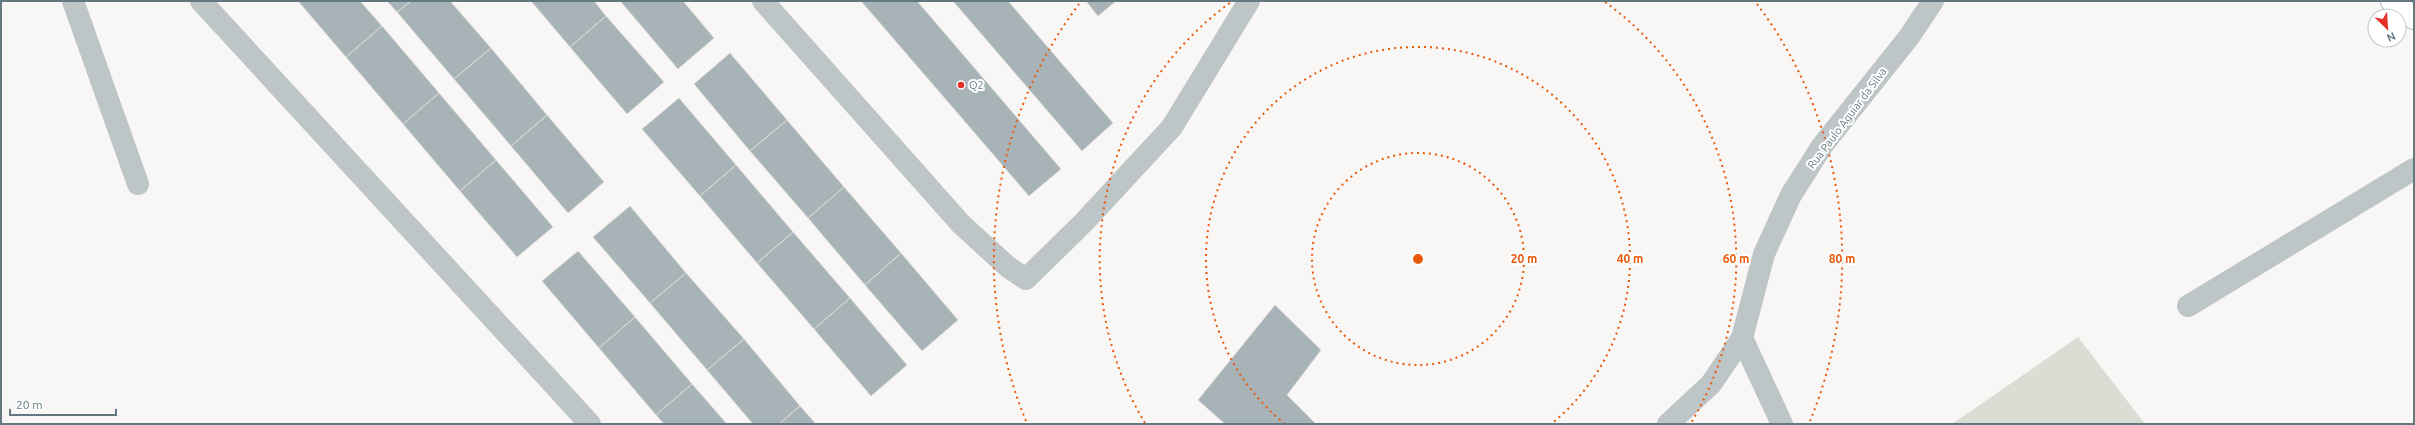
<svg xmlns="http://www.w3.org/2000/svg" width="2415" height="425" font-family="Ubuntu,sans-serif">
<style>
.green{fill:#d9ddd4}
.building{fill:#a7b3b6;stroke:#d9d9d7}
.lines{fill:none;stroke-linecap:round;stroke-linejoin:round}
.major-casing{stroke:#b2b9bb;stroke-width:24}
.minor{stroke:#bec5c7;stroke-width:22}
.major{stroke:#fff;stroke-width:22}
.ring{fill:none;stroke:#e8590c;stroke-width:2;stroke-dasharray:2 4}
.poi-dot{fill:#e53027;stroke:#fff;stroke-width:1.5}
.labels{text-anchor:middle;stroke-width:4;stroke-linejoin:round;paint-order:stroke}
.poi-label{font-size:11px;fill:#627980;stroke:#fff;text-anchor:start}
.street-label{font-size:11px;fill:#627980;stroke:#fff}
.centre{fill:#e8590c;stroke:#fff;stroke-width:2}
.ring-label{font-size:12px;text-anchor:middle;font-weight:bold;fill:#e8590c;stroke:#fff;stroke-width:4;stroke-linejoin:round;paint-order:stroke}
</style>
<rect width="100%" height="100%" fill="#f8f7f5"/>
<path class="green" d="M2078 337 2145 424H1952Z"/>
<path class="building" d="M298 1H360L382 26 346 57Z
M387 1H411L397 12Z
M411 1H450L491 48 454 79 397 12Z
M531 1H594L606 16 570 47Z
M623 1H683L714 38 678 69 621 2Z
M861 1H917L1061 169 1029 196Z
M953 1H1008L1113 123 1082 151Z
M1086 1H1116L1098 16Z
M606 16 664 82 627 114 570 47Z
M382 26 439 93 403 124 346 57Z
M491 48 547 115 511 146 454 79Z
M730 53 787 120 750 151 694 84Z
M439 93 496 160 460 191 403 124Z
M679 98 736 165 700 196 642 129Z
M547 115 604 182 568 213 511 146Z
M787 120 844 187 808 218 750 151Z
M496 160 553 227 517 257 460 191Z
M736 165 793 232 757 263 700 196Z
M844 187 901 253 865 285 808 218Z
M630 206 686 273 650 303 593 237Z
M793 232 850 298 814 329 757 263Z
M578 251 635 317 599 348 542 281Z
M901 253 958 320 922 351 865 285Z
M686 273 744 339 707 370 650 303Z
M850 298 907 365 871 396 814 329Z
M1275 305 1321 350 1287 395 1316 424H1225L1198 400Z
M635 317 692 384 656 415 599 348Z
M744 339 800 406 779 424H753L707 370Z
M692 384 727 424H664L656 415Z
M800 406 816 424H779Z"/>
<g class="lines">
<defs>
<path id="major" d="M2392 1 2414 18"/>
</defs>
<use href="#major" class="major-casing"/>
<path class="minor" d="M73 1 138 184
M201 1 590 424
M763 1 961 224 1008 267 1026 279 1085 221 1172 127 1249 1
M2188 306 2414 169
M1742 338 1782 424
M1668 424 1711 384 1742 338 1764 254 1791 195 1822 146 1909 37 1933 1"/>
<use href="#major" class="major"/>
</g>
<g class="ring">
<circle cx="1418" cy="259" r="106"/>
<path d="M1285 424A212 212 0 1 1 1551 424"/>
<path d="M1145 423A318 318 0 0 1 1231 2M1605 2A318 318 0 0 1 1691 423"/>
<path d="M1026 421A424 424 0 0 1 1079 4M1757 4A424 424 0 0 1 1810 421"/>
</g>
<circle class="poi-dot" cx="961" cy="85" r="4"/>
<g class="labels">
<g class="poi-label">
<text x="969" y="89">Q2</text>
</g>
<g class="street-label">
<text transform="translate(1847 118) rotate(-53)" y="4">Rua Paulo Aguiar da Silva</text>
</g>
</g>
<circle cx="1418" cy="259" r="6" class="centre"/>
<g class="ring-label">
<text x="1524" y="263">20 m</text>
<text x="1630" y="263">40 m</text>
<text x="1736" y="263">60 m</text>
<text x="1842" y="263">80 m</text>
</g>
<rect width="2415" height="425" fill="none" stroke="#627980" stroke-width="4"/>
<g transform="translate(2387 28) rotate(155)"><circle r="19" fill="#ffffff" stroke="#c0c9cc"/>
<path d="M0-3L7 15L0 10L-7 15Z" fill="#e53027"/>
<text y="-6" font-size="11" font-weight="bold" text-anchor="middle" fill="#627980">N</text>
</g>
<path d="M10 409v6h106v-6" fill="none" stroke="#627980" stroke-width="2"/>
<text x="16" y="409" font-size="12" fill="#627980" stroke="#ffffff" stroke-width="3" paint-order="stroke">20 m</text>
</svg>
